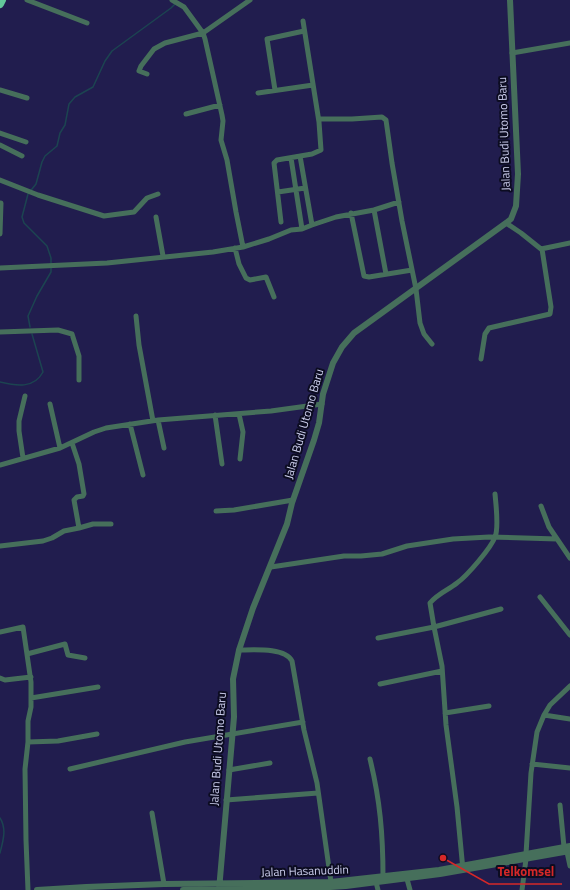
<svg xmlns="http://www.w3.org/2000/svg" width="570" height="890" font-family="'Titillium Web',sans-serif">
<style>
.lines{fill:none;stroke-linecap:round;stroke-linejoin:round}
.stream{stroke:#1c4451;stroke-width:1.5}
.minor{stroke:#466f5b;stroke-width:5}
.tertiary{stroke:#466f5b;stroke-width:6}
.trunk{stroke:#63c89a;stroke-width:8}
.labels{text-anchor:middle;stroke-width:4;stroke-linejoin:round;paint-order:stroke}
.street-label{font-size:12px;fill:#ced0ef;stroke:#0c0c21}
.leader{fill:none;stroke:#d62828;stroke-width:1.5}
.callout-dot{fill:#d62828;stroke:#0c0c21;stroke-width:1.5}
.callout-label{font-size:13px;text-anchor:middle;font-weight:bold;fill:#d62828;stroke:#0c0c21;stroke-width:4;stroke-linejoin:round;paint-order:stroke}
</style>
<rect width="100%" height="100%" fill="#211d4e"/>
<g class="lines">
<path class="stream" d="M30 327 28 316 37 296 51 272V258L47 246 24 223 22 217 28 194 36 184 42 162 45 156 57 146 60 133 65 125 69 104 75 97 93 87 105 61 112 51 171 8 175 4
M0 382C16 386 34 389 43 372L32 334
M0 818C7 829 3 841 0 853"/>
<path class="minor" d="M27 0 87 23
M172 0 184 7 203 33 205 39 222 115 223 121 221 140 227 160 236 212 243 247
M512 53 570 43
M147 74 139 71 141 66 154 49 165 43 203 33 250 0
M0 90 27 98
M275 90 267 39 304 31
M258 93 313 85
M186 114 220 105
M319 119H352L382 117 386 120 392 163 402 221 416 289 420 323 424 334 432 344
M0 133 26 142
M0 145 22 156
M291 158 302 229
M0 180 38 195 104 216 134 212 147 198 158 194
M278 192 305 188
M374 210 386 274
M351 213 364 276 369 277 412 270
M156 217 163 256
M281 222 274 163 277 160 312 154 321 150 319 122 303 21
M506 223 521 233 541 249 570 243
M312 225 336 217 374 210 399 202
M0 234 1 203
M235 248 239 264 246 278 250 280 266 277 274 297
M0 268 107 263 213 252 243 247 269 239 291 230 302 229 312 225 300 156
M136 316 139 345 153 421
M0 332 58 330 72 334 79 356V380
M481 359 485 334 489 328 550 314 551 307 542 249
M50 404 60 448
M239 414 243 432 240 459
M215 415 222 464
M158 420 164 448
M130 424 143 475
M72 443 79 464 84 494 83 496 77 497 74 500 79 528
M23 458 19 431V421L25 396
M0 465 60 448 94 432 106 428 158 420 271 411 322 404
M495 494C496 505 499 528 495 537 491 548 467 576 457 583 448 590 437 594 430 603L434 627 501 609
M541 506 549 527 570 558
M216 511 234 510 293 500
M0 546 43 541 52 538 64 531 79 528 93 524H111
M271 567 344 556H361L382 554 407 546 453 539 489 537 557 539
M540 597 570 635
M0 632 23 627 31 682V707L28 721V742L25 769 26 840 28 890
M378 638 434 627 442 666 446 725 457 807 463 870
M239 650C252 650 285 647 292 661L304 730 317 783 331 882
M27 654 65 644 68 655 85 658
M0 678 5 680 31 677
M380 684 442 671
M31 698 98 687
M445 713 489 706
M544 715 570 719
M28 742 58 741 97 734
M370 759C380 800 383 834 383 877
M532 764 570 768
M70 769 185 742 303 722
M229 770 270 763
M226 800 318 793
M560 805 564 847
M152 813 164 884
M567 852 570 866
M526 854 531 773 537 732 544 715 550 705 570 686
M407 879 410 890
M376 882 378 890
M522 890 526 859"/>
<path class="tertiary" d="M37 890 86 887 164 884 331 882 439 870 570 846
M183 890 315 888 346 886 440 874 570 851
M219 890 234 717 233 679 239 650 253 608 287 524 292 503 314 440 319 423 323 394 333 363 342 347 354 333 506 223 511 219 516 206 518 174 510 0"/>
<path class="trunk" d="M0 4 2 0"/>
</g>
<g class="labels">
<g class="street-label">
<text transform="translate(504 134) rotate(-92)" y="4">Jalan Budi Utomo Baru</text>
<text transform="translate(304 424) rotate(-74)" y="4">Jalan Budi Utomo Baru</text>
<text transform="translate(218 749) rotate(-86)" y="4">Jalan Budi Utomo Baru</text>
<text transform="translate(305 871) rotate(-2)" y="4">Jalan Hasanuddin</text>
</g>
</g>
<path class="leader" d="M443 858L489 884H562"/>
<circle class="callout-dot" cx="443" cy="858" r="4"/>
<g class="callout-label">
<text x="526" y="876">Telkomsel</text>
</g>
</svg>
